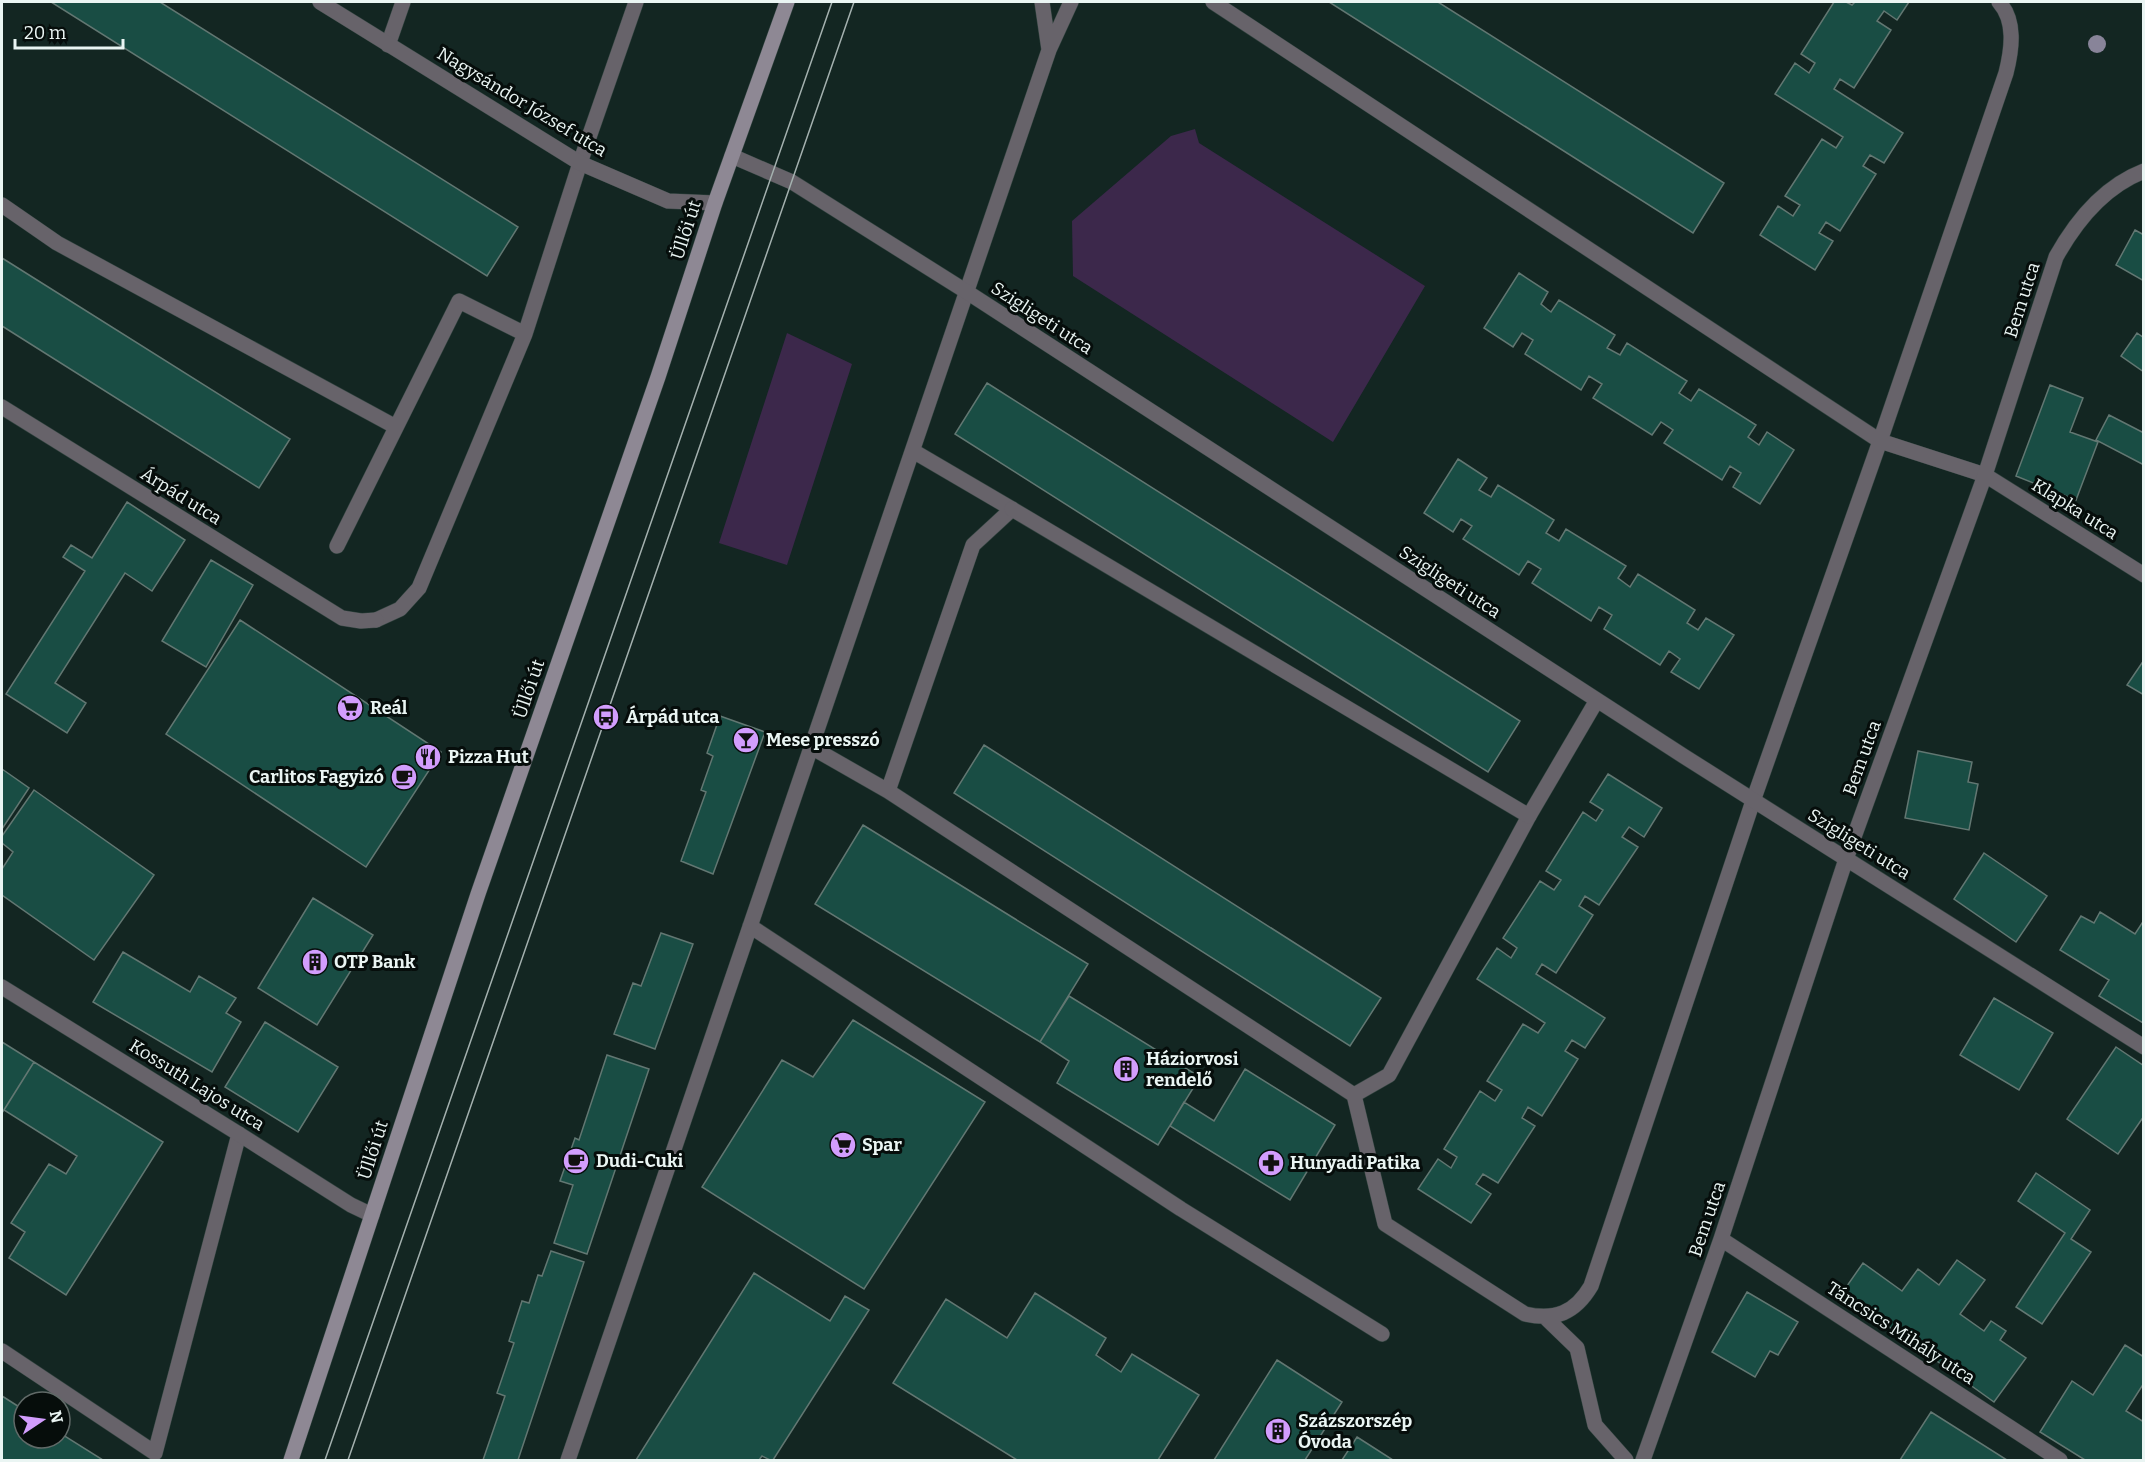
<svg xmlns="http://www.w3.org/2000/svg" width="2145" height="1462" font-family="Bitter,serif">
<style>
.green{fill:#3c284b}
.building{fill:#194d44;stroke:#627772;stroke-width:1.5}
.lines{fill:none;stroke-linecap:round;stroke-linejoin:round}
.lane-casing{stroke:#31433f;stroke-width:16}
.street-casing{stroke:#31433f;stroke-width:16}
.secondary-casing{stroke:#31433f;stroke-width:16}
.lane{stroke:#67636a;stroke-width:15}
.street{stroke:#67636a;stroke-width:15}
.secondary{stroke:#8e8894;stroke-width:15}
.tram{stroke:#a4b1af;stroke-width:1.5}
.tree{fill:#888499}
.labels{text-anchor:middle;stroke-width:6;stroke-linejoin:round;paint-order:stroke}
.street-label{font-size:18px;fill:#eaf5f3;stroke:#060d0b}
.poi-label{font-size:18px;font-weight:bold;fill:#eaf5f3;stroke:#060d0b;text-anchor:start}
</style>
<rect width="100%" height="100%" fill="#132622"/>
<path class="green" d="M1195 129 1199 143 1425 286 1333 442 1073 276 1072 221 1171 136Z
M787 333 852 364 787 565 719 543Z"/>
<path class="building" d="M51 2H160L518 227 487 276Z
M1329 2H1438L1724 183 1693 233Z
M1834 2H1846L1852 5 1855 2H1909L1897 20 1884 11 1877 21 1891 30 1854 88 1840 79 1834 89 1903 133 1884 163 1870 155 1863 166 1876 174 1840 231 1826 222 1819 233 1833 241 1815 270 1760 235 1778 206 1793 216 1800 205 1785 196 1822 139 1836 148 1843 137 1775 94 1795 63 1809 73 1815 63 1801 54Z
M2135 230 2144 235V281L2116 265Z
M2 258 290 439 259 488 2 326Z
M1519 273 1548 292 1541 304 1547 309 1551 312 1559 300 1615 335 1607 348 1620 355 1627 343 1687 381 1679 393 1691 401 1699 389 1756 425 1748 437 1759 445 1767 432 1794 450 1760 504 1733 487 1741 473 1730 466 1722 480 1664 443 1673 430 1661 422 1652 435 1593 398 1602 384 1589 376 1581 390 1525 354 1533 340 1522 333 1513 347 1484 328Z
M2137 333 2144 338V372L2121 356Z
M987 383 1520 721 1488 772 955 434Z
M2050 385 2083 398 2070 432 2098 442 2076 500 2016 476Z
M2109 415 2144 433V465L2096 440Z
M1458 459 1487 478 1479 490 1491 497 1498 485 1554 520 1546 533 1559 541 1566 529 1626 566 1618 578 1630 587 1638 574 1695 610 1687 623 1698 630 1706 618 1734 635 1699 689 1671 672 1680 659 1669 651 1660 665 1604 629 1612 615 1599 607 1591 621 1532 583 1541 569 1528 561 1519 575 1463 539 1472 526 1461 519 1453 532 1424 513Z
M127 502 185 540 152 591 125 573 55 683 86 703 67 733 6 694 85 571 63 557 71 545 92 558Z
M211 560 253 585 206 667 162 641Z
M240 620 441 752 366 867 166 734Z
M2144 660V695L2127 685Z
M720 716 765 732 713 874 681 861 706 792 701 790 713 756 707 753Z
M984 745 1381 998 1350 1046 954 793Z
M1918 751 1972 762 1968 782 1978 784 1969 830 1905 818Z
M2 769 29 788 2 829Z
M1608 774 1662 808 1644 837 1629 827 1622 837 1638 847 1599 905 1585 896 1579 906 1593 915 1556 973 1542 964 1536 974 1605 1018 1585 1048 1572 1040 1565 1051 1578 1059 1542 1116 1528 1107 1522 1118 1535 1126 1498 1183 1483 1174 1476 1184 1491 1194 1471 1223 1418 1189 1438 1159 1451 1168 1457 1157 1444 1149 1480 1091 1495 1101 1502 1090 1487 1081 1523 1024 1538 1033 1545 1023 1477 979 1497 948 1511 958 1517 948 1503 938 1540 881 1554 890 1561 880 1546 871 1583 812 1596 821 1603 810 1590 802Z
M34 790 154 875 94 960 2 895V869L13 852 2 843V836Z
M863 825 1088 964 1040 1042 815 904Z
M1984 853 2047 896 2016 942 1954 899Z
M313 898 373 935 317 1025 258 988Z
M2100 912 2135 934 2144 920 2143 1023 2099 996 2109 980 2060 950 2081 916 2094 923Z
M661 933 693 944 655 1049 614 1034 633 983 641 986Z
M123 952 190 992 199 976 236 998 226 1013 241 1022 212 1072 93 1002Z
M1069 996 1200 1077 1158 1145 1057 1083 1069 1061 1040 1042Z
M1994 998 2053 1033 2019 1090 1960 1055Z
M853 1020 985 1102 864 1289 702 1187 782 1060 813 1077Z
M265 1022 338 1067 298 1132 225 1087Z
M2 1042 34 1062 2 1113Z
M2116 1047 2144 1066V1116L2118 1154 2067 1119Z
M607 1055 649 1069 587 1254 554 1243 573 1185 560 1181 575 1138 579 1140Z
M34 1062 163 1142 66 1295 9 1258 25 1232 11 1223 49 1164 66 1174 77 1156 4 1110Z
M1245 1069 1335 1125 1290 1200 1170 1126 1184 1102 1214 1121Z
M2036 1173 2090 1210 2071 1239 2091 1252 2042 1324 2016 1307 2065 1233 2018 1201Z
M551 1251 584 1262 518 1460H483L505 1396 497 1393 514 1343 509 1341 522 1301 529 1303 538 1275 542 1276Z
M1957 1260 1985 1280 1960 1314 1984 1331 1991 1321 2006 1331 2000 1340 2026 1358 1994 1402 1842 1293 1863 1263 1902 1291 1918 1269 1939 1285Z
M754 1273 830 1321 845 1296 869 1310 773 1460H770L762 1456 759 1460H636Z
M1747 1292 1798 1322 1778 1355 1770 1351 1755 1377 1712 1352Z
M1035 1293 1106 1338 1096 1355 1121 1372 1132 1354 1199 1395 1158 1460H1017L893 1383 946 1299 1007 1338Z
M2125 1345 2144 1357V1383L2126 1411 2144 1422V1460H2085L2040 1432 2072 1381 2093 1395Z
M1277 1360 1342 1402 1305 1460H1214Z
M2 1396 24 1410V1438H60V1433L103 1460H2Z
M1931 1412 2007 1460H1900Z
M1357 1437 1393 1460H1342Z"/>
<g class="lines">
<defs>
<path id="lane" d="M1213 2 1880 441 1985 475
M388 45 403 2
M1049 50 1071 2
M2 205 57 243 396 427
M337 546 459 301 525 334
M376 620 400 609 419 588 525 334 580 163 636 2
M811 747 888 791 1354 1095 1385 1224 1525 1314C1555 1321 1575 1313 1591 1286L1753 801 1880 441 2006 73C2012 49 2016 21 1999 2
M888 791 973 545 1012 509 913 451
M750 926 1181 1209 1382 1334
M1354 1095 1389 1075 1529 816
M1545 1317 1577 1348 1595 1425 1626 1460
M2 1351 155 1453 239 1134
M568 1460 1049 50 1042 2"/>
<path id="street" d="M320 2 580 163 668 201 715 203
M732 156 792 182 967 292 1685 757 2144 1047
M2 407 342 618 361 621 376 620
M1985 475 2144 575
M1012 509 1529 816 1597 700
M2 987 239 1134 351 1205 372 1215
M1721 1239 2060 1460
M1643 1460 1721 1239 1846 859 1985 475 2056 257C2076 221 2105 186 2144 171"/>
<path id="secondary" d="M291 1460 478 894 658 377 715 203 787 2"/>
</defs>
<use href="#lane" class="lane-casing"/>
<use href="#street" class="street-casing"/>
<use href="#secondary" class="secondary-casing"/>
<use href="#lane" class="lane"/>
<use href="#street" class="street"/>
<use href="#secondary" class="secondary"/>
<path class="tram" d="M325 1460 832 2
M348 1460 854 2"/>
</g>
<circle class="tree" cx="2097" cy="44" r="9"/>
<defs>
<symbol id="supermarket-disc" viewBox="-11 -11 22 22"><circle r="9.5" fill="#d29dfd" stroke="#060d0b"/><path d="M-6-5.5h2.5l.6 2H6L4.5 2H-2.5L-4.4-4H-6ZM-1.5 3.2a1.3 1.3 0 1 0 .1 0ZM3 3.2a1.3 1.3 0 1 0 .1 0Z" fill="#111"/></symbol>
<symbol id="bus-disc" viewBox="-11 -11 22 22"><circle r="9.5" fill="#d29dfd" stroke="#060d0b"/><path d="M-5-6H5V4H4V6H2V4H-2V6H-4V4H-5ZM-3.5-4V0h7V-4ZM-3.5 1.2v1.5H-2V1.2ZM2 1.2v1.5H3.5V1.2Z" fill="#111"/></symbol>
<symbol id="bar-disc" viewBox="-11 -11 22 22"><circle r="9.5" fill="#d29dfd" stroke="#060d0b"/><path d="M-6-5H6L.8 .8V4.5H3.5V6h-7V4.5H-.8V.8Z" fill="#111"/></symbol>
<symbol id="restaurant-disc" viewBox="-11 -11 22 22"><circle r="9.5" fill="#d29dfd" stroke="#060d0b"/><path d="M-5-6h1v4h1v-4h1v4h1v-4h1v5L-1.5 .5V6h-2V.5L-5-1ZM5-6V6H3V1.5H1.5Q1.5-4 5-6Z" fill="#111"/></symbol>
<symbol id="cafe-disc" viewBox="-11 -11 22 22"><circle r="9.5" fill="#d29dfd" stroke="#060d0b"/><path d="M-5.5-4.5H6V0H3Q3 3.5 0 3.5H-2.5Q-5.5 3.5-5.5 0ZM3-3.2v2h1.7v-2ZM-6 4.5H4V6H-6Z" fill="#111"/></symbol>
<symbol id="building-disc" viewBox="-11 -11 22 22"><circle r="9.5" fill="#d29dfd" stroke="#060d0b"/><path d="M-4-6H4V6H1V3H-1V6H-4ZM-2.5-4.3h1.7v1.8h-1.7ZM.8-4.3h1.7v1.8H.8ZM-2.5-1h1.7V.8h-1.7ZM.8-1h1.7V.8H.8Z" fill="#111"/></symbol>
<symbol id="pharmacy-disc" viewBox="-11 -11 22 22"><circle r="9.5" fill="#d29dfd" stroke="#060d0b"/><path d="M-2-6h4v4h4v4h-4v4h-4v-4h-4v-4h4Z" fill="#111"/></symbol>
</defs>
<g fill-rule="evenodd">
<use href="#supermarket-disc" x="335" y="693" width="30" height="30"/>
<use href="#bus-disc" x="591" y="702" width="30" height="30"/>
<use href="#bar-disc" x="731" y="725" width="30" height="30"/>
<use href="#restaurant-disc" x="413" y="742" width="30" height="30"/>
<use href="#cafe-disc" x="389" y="762" width="30" height="30"/>
<use href="#building-disc" x="300" y="947" width="30" height="30"/>
<use href="#building-disc" x="1111" y="1054" width="30" height="30"/>
<use href="#supermarket-disc" x="828" y="1130" width="30" height="30"/>
<use href="#cafe-disc" x="561" y="1146" width="30" height="30"/>
<use href="#pharmacy-disc" x="1256" y="1148" width="30" height="30"/>
<use href="#building-disc" x="1263" y="1416" width="30" height="30"/>
</g>
<g class="labels">
<g class="street-label">
<text transform="translate(522 102) rotate(31)" y="6">Nagysándor József utca</text>
<text transform="translate(686 230) rotate(-72)" y="6">Üllői út</text>
<text transform="translate(2022 300) rotate(-72)" y="6">Bem utca</text>
<text transform="translate(1042 318) rotate(33)" y="6">Szigligeti utca</text>
<text transform="translate(181 496) rotate(32)" y="6">Árpád utca</text>
<text transform="translate(2075 509) rotate(32)" y="6">Klapka utca</text>
<text transform="translate(1450 582) rotate(33)" y="6">Szigligeti utca</text>
<text transform="translate(529 689) rotate(-71)" y="6">Üllői út</text>
<text transform="translate(1862 758) rotate(-70)" y="6">Bem utca</text>
<text transform="translate(1859 844) rotate(32)" y="6">Szigligeti utca</text>
<text transform="translate(197 1085) rotate(32)" y="6">Kossuth Lajos utca</text>
<text transform="translate(373 1150) rotate(-72)" y="6">Üllői út</text>
<text transform="translate(1707 1219) rotate(-71)" y="6">Bem utca</text>
<text transform="translate(1901 1333) rotate(33)" y="6">Táncsics Mihály utca</text>
</g>
<g class="poi-label">
<text x="370" y="714">Reál</text>
<text x="626" y="723">Árpád utca</text>
<text x="766" y="746">Mese presszó</text>
<text x="448" y="763">Pizza Hut</text>
<text x="384" y="783" text-anchor="end">Carlitos Fagyizó</text>
<text x="334" y="968">OTP Bank</text>
<text x="1146" y="1065">Háziorvosi<tspan x="1146" dy="21">rendelő</tspan></text>
<text x="862" y="1151">Spar</text>
<text x="596" y="1167">Dudi-Cuki</text>
<text x="1290" y="1169">Hunyadi Patika</text>
<text x="1298" y="1427">Százszorszép<tspan x="1298" dy="21">Óvoda</tspan></text>
</g>
</g>
<rect width="2145" height="1462" fill="none" stroke="#eaf5f3" stroke-width="6"/>
<g transform="translate(42 1420) rotate(77)"><circle r="28" fill="#060d0b" stroke="#616a68" stroke-width="1.5"/>
<path d="M0-4.5L10 22L0 15L-10 22Z" fill="#d29dfd"/>
<text y="-9" font-size="16" font-weight="bold" text-anchor="middle" fill="#eaf5f3">N</text>
</g>
<path d="M15 39v9h108v-9" fill="none" stroke="#eaf5f3" stroke-width="3"/>
<text x="24" y="39" font-size="18" fill="#eaf5f3" stroke="#060d0b" stroke-width="4.5" paint-order="stroke">20 m</text>
</svg>
